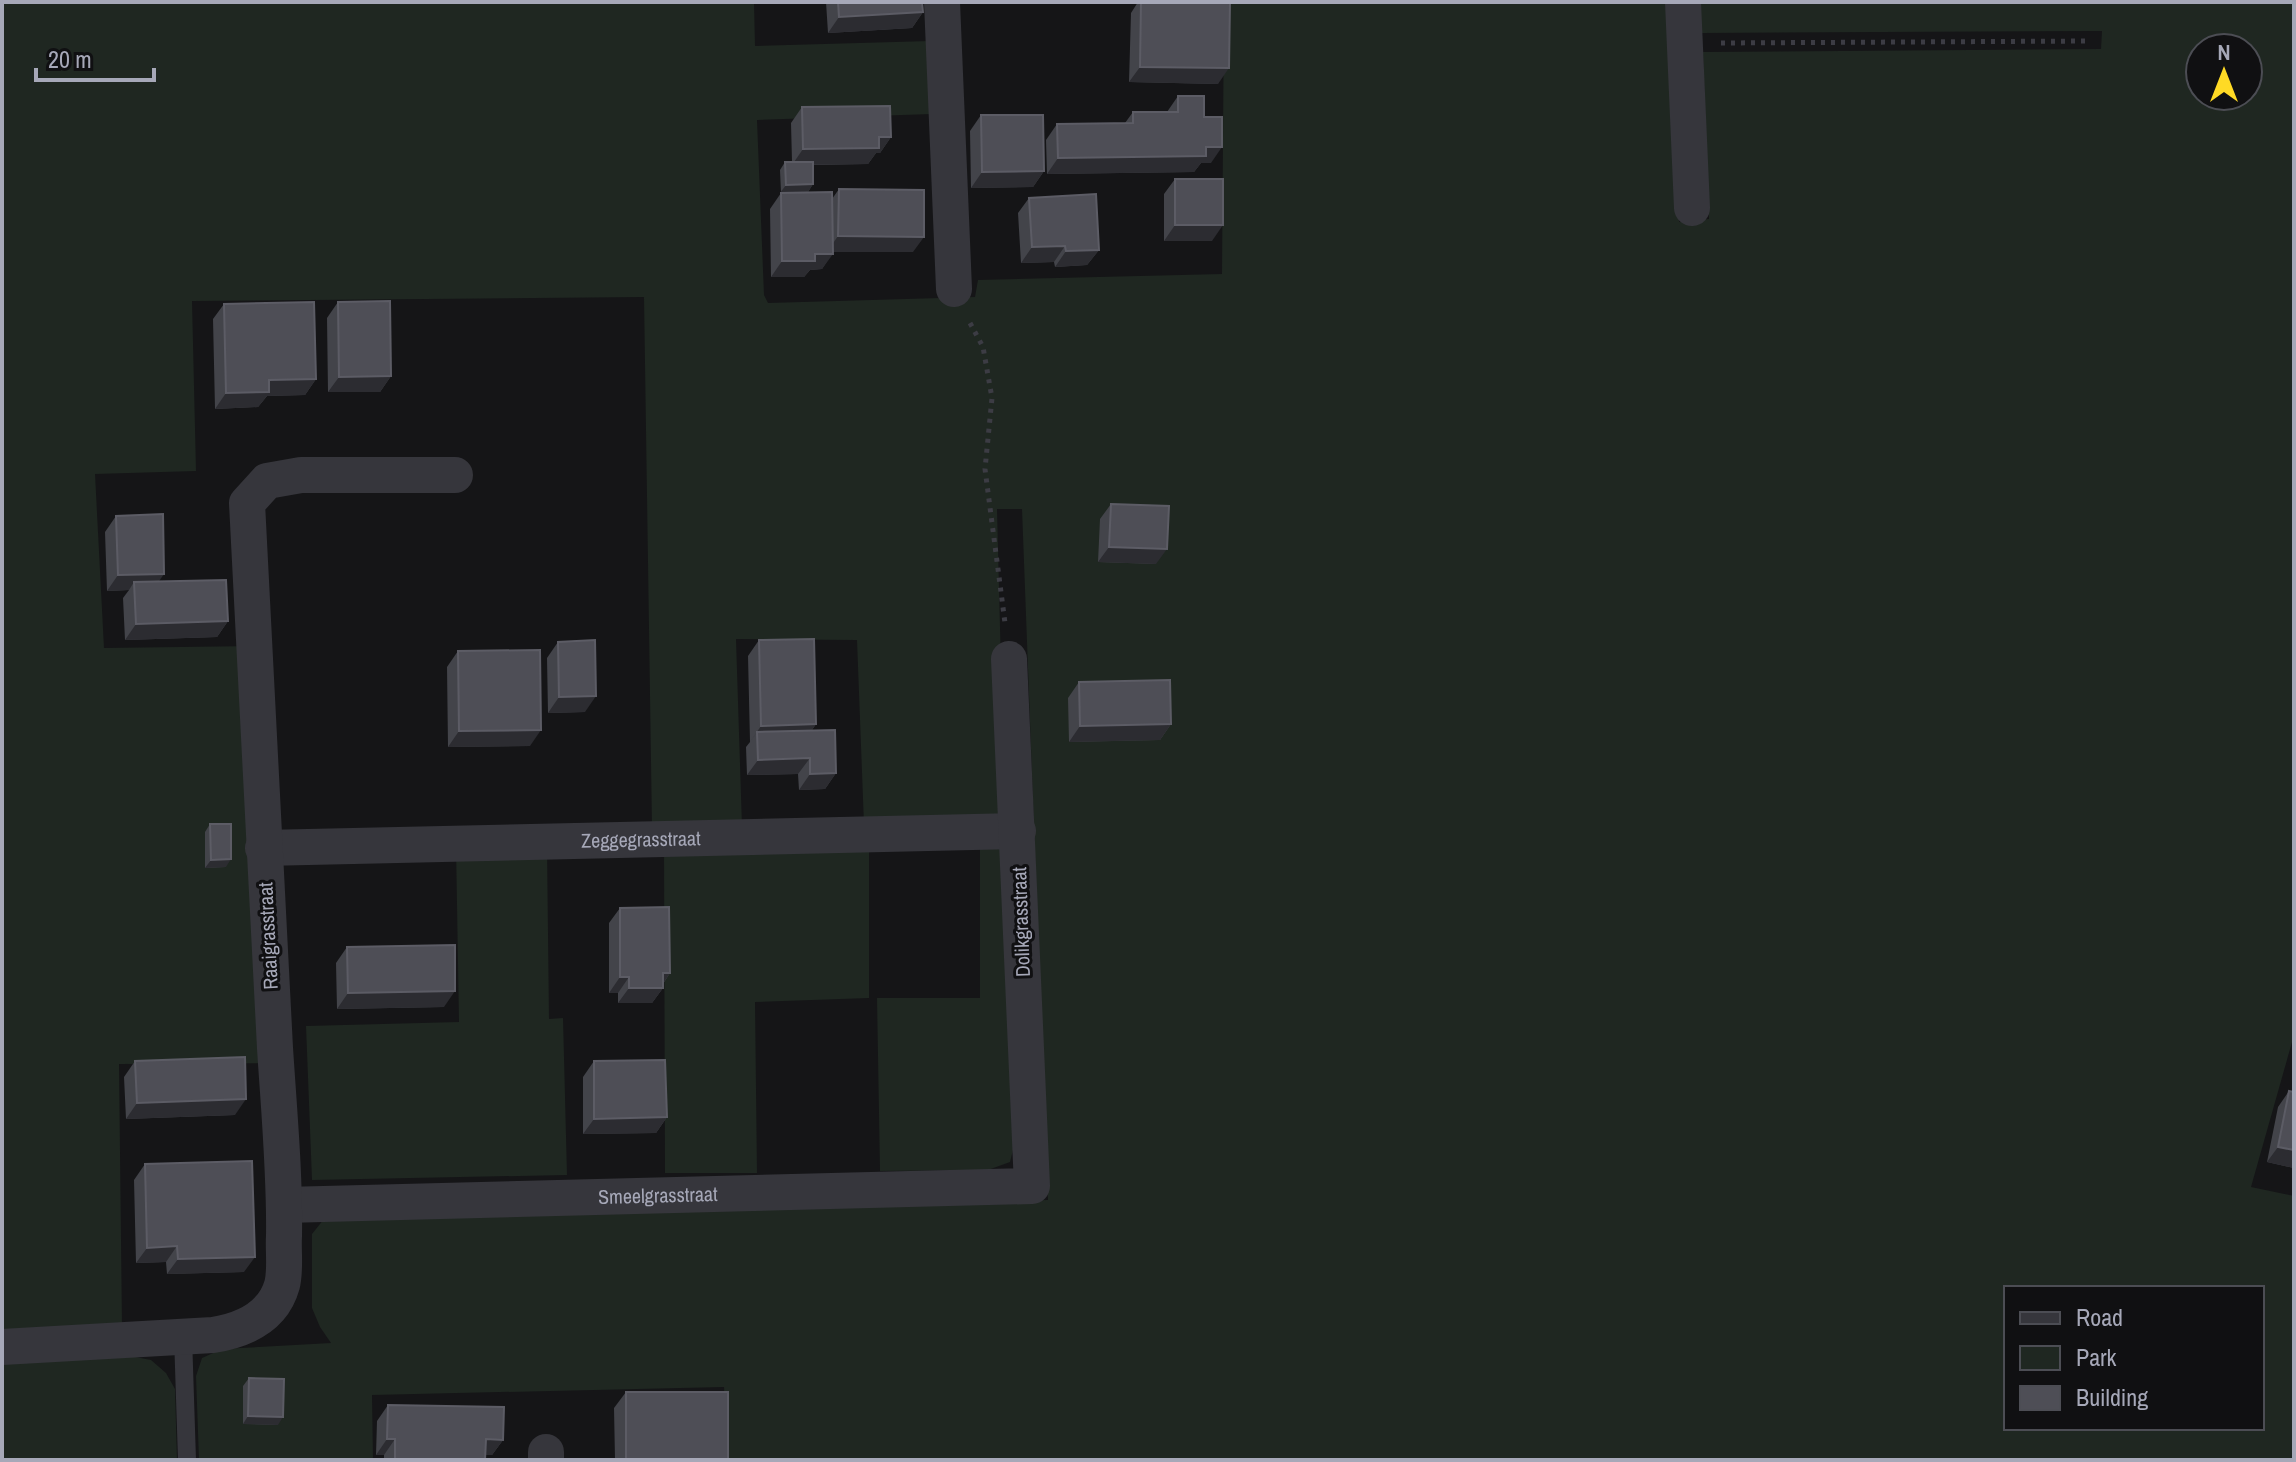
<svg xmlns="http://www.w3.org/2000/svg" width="2296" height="1462" font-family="'Archivo Narrow',sans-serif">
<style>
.green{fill:#1f2721;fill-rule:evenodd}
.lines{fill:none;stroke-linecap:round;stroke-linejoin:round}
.path{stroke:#3c3c44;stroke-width:5;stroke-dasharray:4 6;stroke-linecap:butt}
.lane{stroke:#36363c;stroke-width:18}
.street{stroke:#36363c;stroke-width:36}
.wall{fill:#43444a}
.shaded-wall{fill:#2c2c31}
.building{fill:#4e4e56;stroke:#5c5c65;stroke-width:2}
.labels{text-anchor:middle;stroke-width:6;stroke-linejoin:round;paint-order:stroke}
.street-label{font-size:20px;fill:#a6a8b8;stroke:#101012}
</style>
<rect width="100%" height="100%" fill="#151517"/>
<path class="green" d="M2 2H754L755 46 930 41 932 114 757 120 764 295 768 303 975 297 978 280 1222 274 1224 2H1670L1679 222 1709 219 1703 52 2101 49 2102 31 1701 33 1700 2H2294V1035L2251 1187 2294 1196V1460H728L724 1387 372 1395 373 1460H199L196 1376 202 1358 222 1349 331 1343 320 1327 312 1308V1234L324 1219 362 1210 1048 1200 1022 509H997L1005 824 864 825 857 640 736 639 742 826 652 828 644 297 192 301 196 471 95 474 104 648 262 646 276 1063 119 1064 122 1326 2 1332ZM2200 48H2248V96H2200ZM2006 1288H2262V1428H2006Z
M869 843V998L755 1002 757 1173H665L664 844Z
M980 843 1002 844 1015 1142 1010 1162 988 1170 880 1171 877 998H980Z
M456 846H547L549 1019 563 1018 567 1175 312 1180 306 1026 459 1022Z
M125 1355 151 1360 166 1373 175 1389 177 1460H2V1362Z"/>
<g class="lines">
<path class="path" d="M1721 43 2090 41
M970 323 983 347 992 398 985 469 1005 623"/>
<path class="lane" d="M183 1336 187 1460"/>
<g class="street">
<path d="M942 2 954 289"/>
<path d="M1683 2 1692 208"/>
<path id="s1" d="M263 848 1018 831"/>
<path id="s2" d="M284 1205 1032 1186 1009 659"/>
<path d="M2 1347 213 1335C244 1330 273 1317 282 1285 286 1270 283 1251 284 1236 285 1174 279 1111 275 1048 264 866 255 684 247 503L267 481 301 475H455"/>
<path d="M546 1452V1460"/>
</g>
</g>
<path class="wall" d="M826 2H922L923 12 912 28 828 33Z
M1138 2H1230L1218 84 1129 82 1131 13Z
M1178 96 1204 117 1211 163H1201L1194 172 1047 174 1046 140 1057 124 1125 123 1133 112H1167Z
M802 107 891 137 880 153H876L868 164 813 165V184L808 192 832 199 839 189 913 252H833L822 269 810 270 804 277H771L770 209 781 193 780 170 785 162H792L791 123Z
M981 115 1044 171 1033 187 971 188 970 131Z
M1175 179 1212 241H1164V194Z
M1029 198 1099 250 1087 265 1055 267 1054 262 1021 263 1018 213Z
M338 302 391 376 380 392H328L327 318Z
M224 304 316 379 305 395 267 396 258 407 215 409 213 319Z
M1111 504 1156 564 1098 562 1100 519Z
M116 516 159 582 228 621 217 637 125 640 123 598 129 590 107 591 105 532Z
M759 640 816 724 812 730 836 773 825 789 799 790 798 774 747 775 746 747 750 742 748 656Z
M558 642 585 712 548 713 547 658Z
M458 651 530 746 448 747 447 667Z
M1079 682 1171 724 1160 740 1069 742 1068 698Z
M210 824 226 867 205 868V832Z
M620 908 670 973 663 984V988L652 1003H618V993H609V923Z
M347 947 444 1007 337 1009 336 963Z
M135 1061 235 1115 126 1119 124 1077Z
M594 1061 667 1117 656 1133 583 1134V1077Z
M2294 1088V1168L2267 1162 2278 1107 2289 1091 2293 1092Z
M145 1164 244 1272 167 1274 166 1262 136 1263 134 1180Z
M249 1378 278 1425 243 1424V1386Z
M626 1392 728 1460H615L614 1408Z
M388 1405 503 1440 492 1455H485V1460H384V1455H376L377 1421Z"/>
<path class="shaded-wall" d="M923 12 912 28 828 33 839 17Z
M1140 67 1229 68 1218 84 1129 82Z
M879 137H891L880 153H876L868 164 792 165 803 149Z
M1206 147H1222L1211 163H1201L1194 172 1047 174 1058 158Z
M1044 171 1033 187 971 188 982 172Z
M813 184 808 192 780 193 786 185Z
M1175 225H1223L1212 241H1164Z
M838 236 924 237 913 252H827Z
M1065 246 1054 262 1021 263 1032 247Z
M1099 250 1087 265 1055 267 1066 251Z
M815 254H833L822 269 810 270 804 277H771L782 261Z
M391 376 380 392H328L339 377Z
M316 379 305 395 267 396 258 407 215 409 226 393 269 380Z
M1109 547 1167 549 1156 564 1098 562Z
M164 574 153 590 134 582 129 590 107 591 118 575Z
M228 621 217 637 125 640 136 624Z
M596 696 585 712 548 713 559 697Z
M816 724 805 740 757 732 750 742 761 726Z
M1171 724 1160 740 1069 742 1080 726Z
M541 730 530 746 448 747 459 731Z
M810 758 798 774 747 775 758 760Z
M836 773 825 789 799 790 810 774Z
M231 859 226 867 205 868 211 860Z
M663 973H670L660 988H663L652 1003H618L629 988Z
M620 977H629L618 993H609Z
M455 991 444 1007 337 1009 348 993Z
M246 1099 235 1115 126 1119 137 1103Z
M667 1117 656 1133 583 1134 594 1119Z
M2278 1147 2294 1150V1168L2267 1162Z
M177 1246 166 1262 136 1263 147 1248Z
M255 1257 244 1272 167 1274 178 1259Z
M248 1416 283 1417 278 1425 243 1424Z
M387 1439H395L384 1455H376Z
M486 1439 503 1440 492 1455H475Z
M395 1459 485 1460H394Z"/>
<path class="building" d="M838 2H922L923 12 839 17Z
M1141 2H1230L1229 68 1140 67Z
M1178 96H1204V117H1222V147H1206V156L1058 158 1057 124 1133 123V112H1178Z
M890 106 891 137H879V148L803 149 802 107Z
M981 115H1043L1044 171 982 172Z
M785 162H813V184L786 185Z
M1175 179H1223V225H1175Z
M839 189 924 190V237L838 236Z
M832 192 833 254H815V261H782L781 193Z
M1096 194 1099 250 1066 251 1065 246 1032 247 1029 198Z
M390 301 391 376 339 377 338 302Z
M314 302 316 379 269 380V392L226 393 224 304Z
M1111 504 1169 506 1167 549 1109 547Z
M163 514 164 574 118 575 116 516Z
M226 580 228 621 136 624 134 582Z
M814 639 816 724 761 726 759 640Z
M595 640 596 696 559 697 558 642Z
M540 650 541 730 459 731 458 651Z
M1170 680 1171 724 1080 726 1079 682Z
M835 730 836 773 810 774V758L758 760 757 732Z
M210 824H231V859L211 860Z
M669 907 670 973H663V988H629V977H620V908Z
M455 945V991L348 993 347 947Z
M245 1057 246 1099 137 1103 135 1061Z
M665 1060 667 1117 594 1119V1061Z
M2289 1091 2294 1092V1150L2278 1147Z
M252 1161 255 1257 178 1259 177 1246 147 1248 145 1164Z
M249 1378 284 1379 283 1417 248 1416Z
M626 1392H728V1460H626Z
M388 1405 504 1407 503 1440 486 1439 485 1460 395 1459V1439H387Z"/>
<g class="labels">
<g class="street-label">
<text dy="7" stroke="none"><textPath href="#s1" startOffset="378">Zeggegrasstraat</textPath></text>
<text transform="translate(1021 922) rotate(-92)" y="7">Dolikgrasstraat</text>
<text transform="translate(268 936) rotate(-93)" y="7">Raaigrasstraat</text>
<text dy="7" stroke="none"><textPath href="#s2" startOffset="374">Smeelgrasstraat</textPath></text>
</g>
</g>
<rect width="2296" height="1462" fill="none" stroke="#a6a8b8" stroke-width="8"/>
<rect x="2004" y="1286" width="260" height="144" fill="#101012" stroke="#4c4d54" stroke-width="2"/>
<rect x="2020" y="1312" width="40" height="12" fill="#36363c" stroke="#4c4d54" stroke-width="2"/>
<text x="2076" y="1326" font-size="24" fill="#a6a8b8">Road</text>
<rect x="2020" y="1346" width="40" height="24" fill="#1f2721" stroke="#4c4d54" stroke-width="2"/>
<text x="2076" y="1366" font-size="24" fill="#a6a8b8">Park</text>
<rect x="2020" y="1386" width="40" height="24" fill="#4e4e56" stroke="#4c4d54" stroke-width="2"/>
<text x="2076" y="1406" font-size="24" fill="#a6a8b8">Building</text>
<g transform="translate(2224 72)"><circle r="38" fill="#101012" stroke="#4c4d54" stroke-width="2"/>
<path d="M0-6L14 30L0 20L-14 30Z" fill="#ffda25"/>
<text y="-12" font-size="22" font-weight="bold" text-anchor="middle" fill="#a6a8b8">N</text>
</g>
<path d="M36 68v12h118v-12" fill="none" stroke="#a6a8b8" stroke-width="4"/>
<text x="48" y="68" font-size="24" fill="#a6a8b8" stroke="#101012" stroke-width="6" paint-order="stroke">20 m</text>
</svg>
